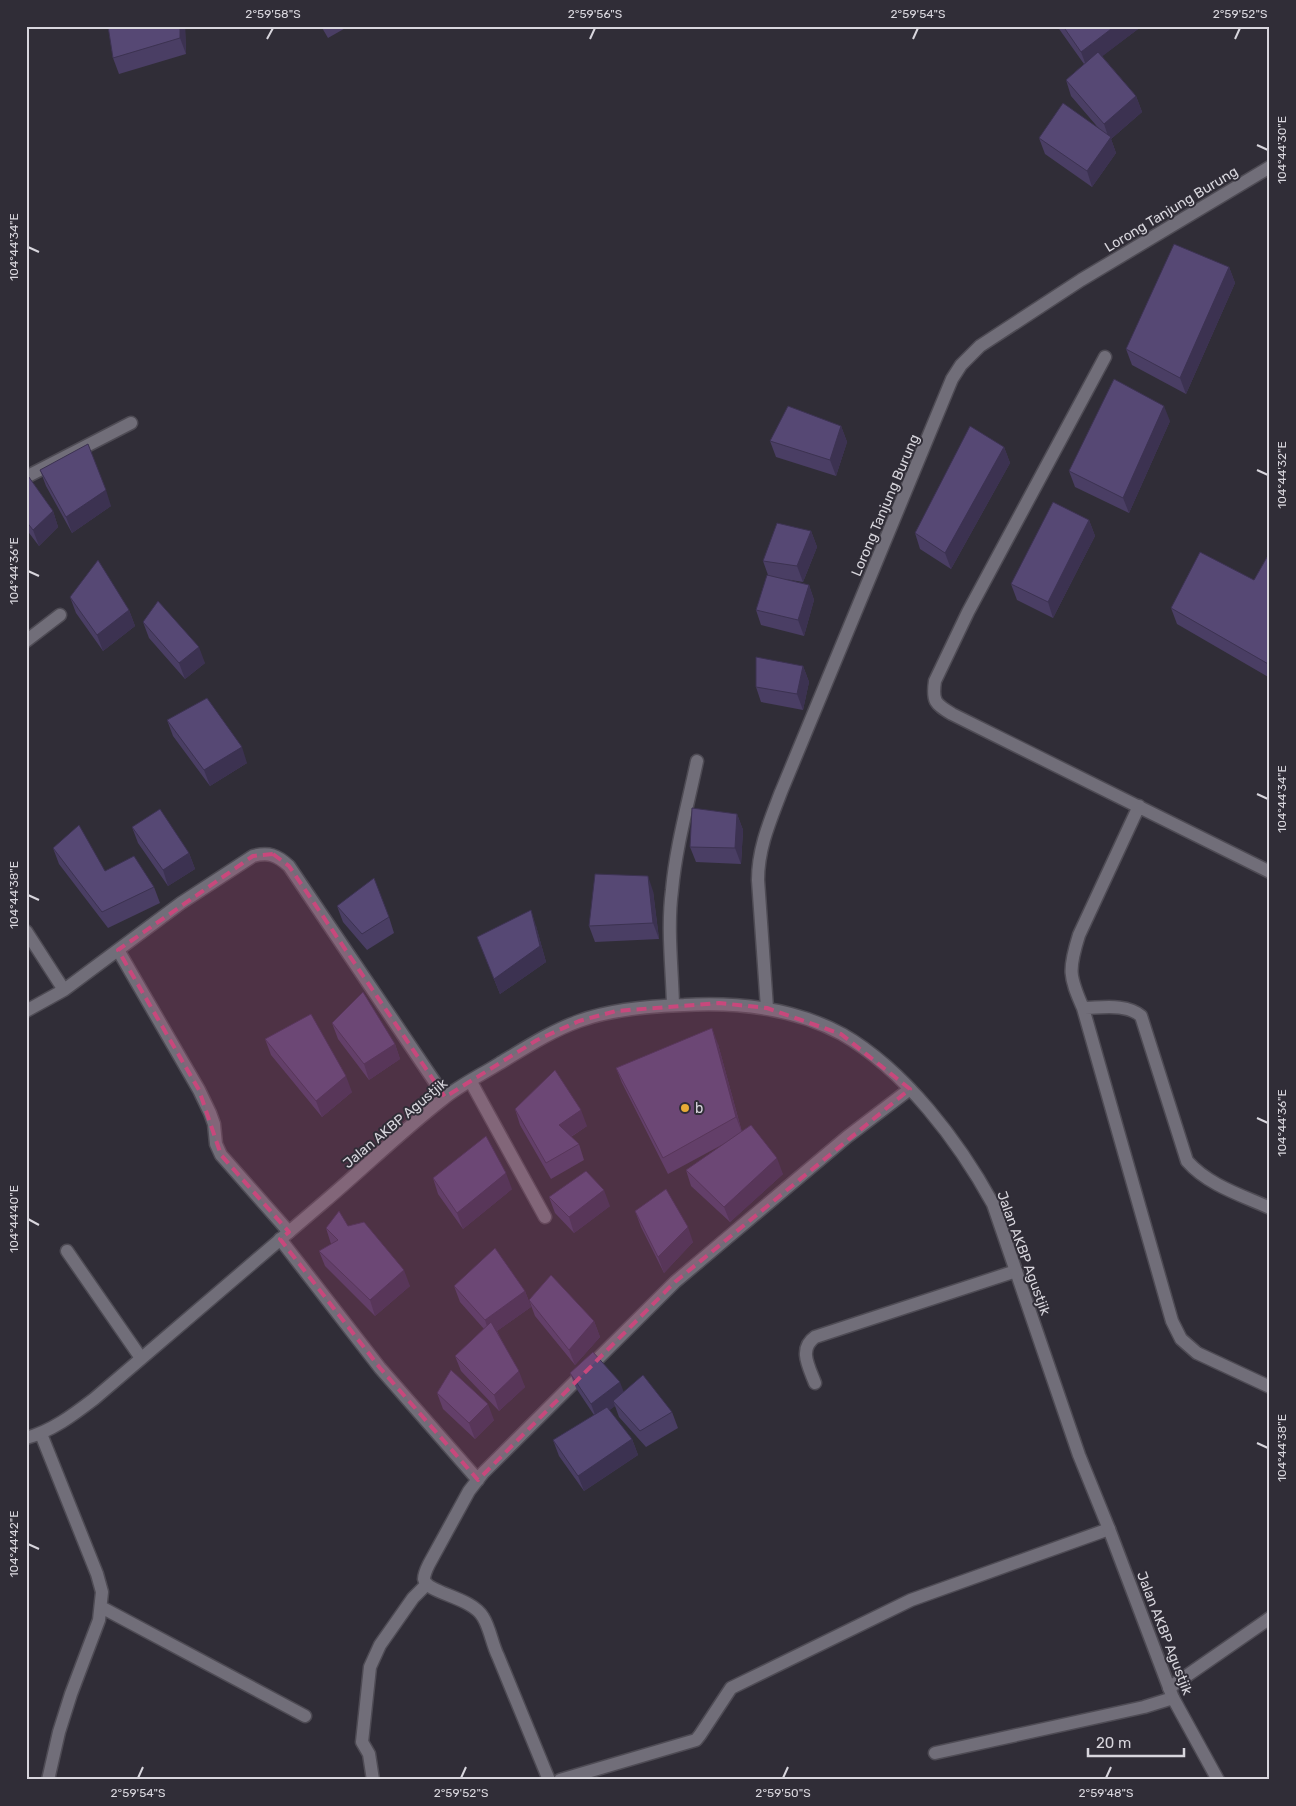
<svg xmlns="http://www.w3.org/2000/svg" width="1296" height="1806" font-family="Rubik,sans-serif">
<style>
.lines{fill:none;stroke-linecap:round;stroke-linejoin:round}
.service-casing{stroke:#4e4b54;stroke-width:15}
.minor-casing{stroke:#4e4b54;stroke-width:15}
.tertiary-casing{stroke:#4e4b54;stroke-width:15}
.service{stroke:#716e79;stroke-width:12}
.minor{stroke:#716e79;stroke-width:12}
.tertiary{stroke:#716e79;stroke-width:12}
.wall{fill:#4a3e64}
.shaded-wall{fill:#3c3251}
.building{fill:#564874;stroke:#3c3251}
.marked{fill:#c8487c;fill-opacity:0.2;stroke:#c8487c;stroke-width:4;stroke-dasharray:10 6;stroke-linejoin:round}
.ticks{fill:none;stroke:#d8d6dd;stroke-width:2}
.poi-dot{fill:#e8ab37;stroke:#302d37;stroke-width:2}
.labels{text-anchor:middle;stroke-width:4;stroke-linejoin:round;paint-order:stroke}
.street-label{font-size:14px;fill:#d8d6dd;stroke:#302d37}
.poi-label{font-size:14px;fill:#d8d6dd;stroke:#302d37;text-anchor:start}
.neatline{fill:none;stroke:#d8d6dd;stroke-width:2}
.ticks-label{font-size:12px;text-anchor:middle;fill:#d8d6dd}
</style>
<rect width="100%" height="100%" fill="#302d37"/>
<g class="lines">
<defs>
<path id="service" d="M1105 357 968 612 935 681C932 701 935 704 952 714L1270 872
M1139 806 1079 935C1068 970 1069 976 1083 1008L1172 1321 1181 1339 1197 1353 1270 1387
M1083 1008C1101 1008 1126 1003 1141 1016L1187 1161C1208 1185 1241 1195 1270 1208"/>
<path id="minor" d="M26 477 131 423
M26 641 60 615
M26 931 64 990
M118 950 199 1090 210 1113 214 1124 216 1144 221 1155 289 1232
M673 1005C672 967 667 928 672 890 676 846 688 804 697 761
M767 1008 758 880C758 848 770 821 781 792L952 379 961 365 980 346 1081 280 1270 167
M26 1011 64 990 181 903 253 856C269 852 277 855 289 866L445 1097
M471 1082 545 1217
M280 1239 380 1368 478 1480
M67 1251 141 1358
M815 1383C809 1367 798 1349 815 1337L1016 1271
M41 1434 97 1574 102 1592 99 1620 71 1694 59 1732 48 1780
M101 1607 305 1716
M1169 1688 1270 1618
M935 1753 1144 1707 1173 1698
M373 1780 369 1754 362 1742 370 1667 380 1645 413 1598 427 1584
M549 1780C532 1739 515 1697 498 1656 492 1644 490 1628 483 1617 472 1597 426 1593 424 1579 424 1574 427 1568 429 1564L469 1491 483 1473 675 1282 847 1137 910 1089
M560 1780 696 1740 700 1735 731 1688 911 1600 1109 1529"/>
<path id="tertiary" d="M26 1438C52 1431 73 1415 94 1399 171 1333 248 1268 324 1202 364 1168 402 1131 443 1099 460 1085 481 1075 500 1063 525 1048 551 1031 579 1021 612 1009 649 1006 684 1005 737 1002 794 1008 842 1034 905 1070 959 1142 993 1204L1079 1455 1109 1529 1173 1698 1218 1780"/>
</defs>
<use href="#service" class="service-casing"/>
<use href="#minor" class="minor-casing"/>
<use href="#tertiary" class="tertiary-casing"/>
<use href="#service" class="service"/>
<use href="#minor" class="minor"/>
<use href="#tertiary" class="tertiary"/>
</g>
<path class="wall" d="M108 26H185L186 54 119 74 113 58Z
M321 26H349L328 38Z
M1057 26H1142L1102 56 1136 96 1142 112 1111 139 1116 153 1092 187 1045 154 1039 138 1101 131 1071 96 1066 80 1084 64Z
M1229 267 1235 283 1186 394 1132 365 1126 349Z
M1170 421 1129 513 1075 487 1069 471Z
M841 426 847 442 836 476 776 457 770 441Z
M1004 447 1010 463 951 569 920 549 915 533Z
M40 470 111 506 72 533 46 486Z
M26 473 53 511 58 527 39 546 26 529Z
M1089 520 1095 536 1053 618 1017 600 1011 584Z
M811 531 817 547 803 582 785 579 809 585 814 600 804 636 761 625 756 610 768 575 763 561Z
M1270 552V678L1177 624 1171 608 1254 580Z
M70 597 129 610 135 626 103 651 76 613Z
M143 622 205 663 185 679 149 638Z
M803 666 809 682 803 710 761 702 756 687Z
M167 720 247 763 210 786 173 736Z
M737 814 743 830 741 864 696 862 690 847Z
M132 827 189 853 195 869 168 886 138 843Z
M53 848 105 871 154 887 160 903 108 928 59 864Z
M653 891 659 939 595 942 589 926Z
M337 906 389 917 394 933 367 950 343 922Z
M536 926 546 962 500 994 477 937Z
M332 1023 395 1044 400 1059 369 1080 338 1039Z
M265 1039 352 1092 322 1117 271 1055Z
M718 1044 742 1132 783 1174 730 1222 691 1186 686 1170 729 1141 668 1174 622 1083 616 1068Z
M515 1109 587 1126 571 1137 579 1144 584 1160 551 1179 520 1125Z
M433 1178 512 1189 463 1229 438 1194Z
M549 1197 610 1206 574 1233 555 1213Z
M635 1211 693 1242 664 1273 641 1227Z
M348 1226 410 1286 375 1316 325 1266 319 1251 331 1244 326 1228Z
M454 1286 525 1291 531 1307 497 1331 525 1387 499 1411 461 1371 455 1356 484 1329 460 1302Z
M529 1300 594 1321 600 1337 575 1365 535 1316Z
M570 1373 624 1392 672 1412 678 1428 646 1447 619 1417 615 1406 609 1410 632 1439 638 1455 584 1491 559 1456 553 1440 594 1415 576 1388Z
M437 1393 494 1420 475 1439 443 1409Z"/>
<path class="shaded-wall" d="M180 26H185L186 54 180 38Z
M1115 26H1142L1087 68 1081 52Z
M1136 96 1142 112 1111 139 1116 153 1092 187 1087 171 1109 139 1104 124Z
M1229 267 1235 283 1186 394 1180 378Z
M1164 406 1170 421 1129 513 1123 498Z
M841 426 847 442 836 476 830 460Z
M1004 447 1010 463 951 569 945 553Z
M106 490 111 506 72 533 66 517Z
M53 511 58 527 39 546 33 530Z
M1089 520 1095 536 1053 618 1048 602Z
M811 531 817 547 803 582 797 566Z
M809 585 814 600 804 636 798 620Z
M129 610 135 626 103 651 97 635Z
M199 647 205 663 185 679 179 663Z
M803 666 809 682 803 710 797 694Z
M242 747 247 763 210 786 204 770Z
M737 814 743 830 741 864 735 848Z
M189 853 195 869 168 886 163 870Z
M648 876 653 891 659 939 653 923Z
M531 910 536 926 546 962 500 994 494 979Z
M712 1028 718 1044 742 1133 736 1117Z
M395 1044 400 1059 369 1080 364 1064Z
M346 1076 352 1092 322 1117 316 1101Z
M581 1110 587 1126 564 1141 559 1125Z
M777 1158 783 1174 730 1222 724 1207Z
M506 1173 512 1189 463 1229 457 1213Z
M604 1190 610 1206 574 1233 569 1217Z
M688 1227 693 1242 664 1273 658 1257Z
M404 1270 410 1286 375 1316 370 1300Z
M525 1291 531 1307 490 1336 485 1320Z
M594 1321 600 1337 575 1365 569 1350Z
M519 1371 525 1387 499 1411 494 1395Z
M620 1382 626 1398 613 1401 615 1406 597 1420 591 1404Z
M488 1404 494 1420 475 1439 469 1423Z
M632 1439 638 1455 584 1491 578 1476Z"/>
<path class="building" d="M108 26H180V38L113 58Z
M1063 26H1115L1081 52Z
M1098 52 1136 96 1104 124 1066 80Z
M1063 103 1111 137 1087 171 1039 138Z
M1174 244 1229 267 1180 378 1126 349Z
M1114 379 1164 406 1123 498 1069 471Z
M788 406 841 426 830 460 770 441Z
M970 426 1004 447 945 553 915 533Z
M88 444 106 490 66 517 40 470Z
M26 473 53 511 33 530 26 521Z
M1053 502 1089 520 1048 602 1011 584Z
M777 523 811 531 797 566 763 561Z
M1200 552 1254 580 1270 552V665L1171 608Z
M98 560 129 610 97 635 70 597Z
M767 575 809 585 798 620 756 610Z
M158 601 199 647 179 663 143 622Z
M756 657 803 666 797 694 756 687Z
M207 698 242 747 204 770 167 720Z
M692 808 737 814 735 848 690 847Z
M160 809 189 853 163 870 132 827Z
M79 825 105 871 134 856 154 887 102 912 53 848Z
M595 874 648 876 653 923 589 926Z
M374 878 389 917 362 934 337 906Z
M531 910 540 946 494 979 477 937Z
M363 992 395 1044 364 1064 332 1023Z
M311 1014 346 1076 316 1101 265 1039Z
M712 1028 736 1117 663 1158 616 1068Z
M555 1070 581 1110 559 1125 579 1144 546 1163 515 1109Z
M751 1125 777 1158 724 1207 686 1170Z
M486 1136 506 1173 457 1213 433 1178Z
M586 1171 604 1190 569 1217 549 1197Z
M666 1189 688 1227 658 1257 635 1211Z
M339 1211 348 1226 364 1222 404 1270 370 1300 319 1251 338 1240 326 1228Z
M495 1248 525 1291 485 1320 454 1286Z
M551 1275 594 1321 569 1350 529 1300Z
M491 1322 519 1371 494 1395 455 1356Z
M593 1352 620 1382 591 1404 570 1373Z
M451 1370 488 1404 469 1423 437 1393Z
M643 1375 672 1412 640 1431 613 1401Z
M607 1407 632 1439 578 1476 553 1440Z"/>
<path class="marked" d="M273 854 289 866 445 1097 537 1040 579 1021 616 1011 719 1003 767 1008 841 1034 910 1089 675 1282 478 1480 380 1368 280 1239 289 1232 221 1155 199 1090 118 950 253 856Z"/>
<path class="ticks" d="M267 39 273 28M590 39 595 28M913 39 918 28M1235 39 1240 28M1257 145 1268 150M28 247 39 252M1257 470 1268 475M28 571 39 576M1257 794 1268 799M28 895 39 900M1257 1118 1268 1123M28 1219 39 1225M1257 1443 1268 1448M28 1544 39 1549M138 1778 143 1767M461 1778 466 1767M783 1778 788 1767M1106 1778 1111 1767"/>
<circle class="poi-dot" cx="685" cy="1108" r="5"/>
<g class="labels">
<g class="street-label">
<text transform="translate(1171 209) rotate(-31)" y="5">Lorong Tanjung Burung</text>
<text transform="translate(885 505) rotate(-67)" y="5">Lorong Tanjung Burung</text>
<text transform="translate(395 1123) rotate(-40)" y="5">Jalan AKBP Agustjik</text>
<text transform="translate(1024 1253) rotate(70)" y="5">Jalan AKBP Agustjik</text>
<text transform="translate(1165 1633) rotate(69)" y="5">Jalan AKBP Agustjik</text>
</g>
<g class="poi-label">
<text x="695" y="1113">b</text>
</g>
</g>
<rect width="1296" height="1806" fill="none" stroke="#302d37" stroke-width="55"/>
<path d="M1088 1748v8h96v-8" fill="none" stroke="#d8d6dd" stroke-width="2.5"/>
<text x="1096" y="1748" font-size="15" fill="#d8d6dd" stroke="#302d37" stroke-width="4" paint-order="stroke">20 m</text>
<rect x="28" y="28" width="1240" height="1750" class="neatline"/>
<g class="ticks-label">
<text x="273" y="18">2°59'58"S</text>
<text x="595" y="18">2°59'56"S</text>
<text x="918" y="18">2°59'54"S</text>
<text x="1240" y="18">2°59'52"S</text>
<text transform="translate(1282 150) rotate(-90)" y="4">104°44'30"E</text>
<text transform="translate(14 247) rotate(-90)" y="4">104°44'34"E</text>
<text transform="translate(1282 475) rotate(-90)" y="4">104°44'32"E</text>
<text transform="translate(14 571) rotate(-90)" y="4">104°44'36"E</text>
<text transform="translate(1282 799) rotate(-90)" y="4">104°44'34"E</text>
<text transform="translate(14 895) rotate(-90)" y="4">104°44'38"E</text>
<text transform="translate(1282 1123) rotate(-90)" y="4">104°44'36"E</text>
<text transform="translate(14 1219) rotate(-90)" y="4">104°44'40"E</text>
<text transform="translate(1282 1448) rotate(-90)" y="4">104°44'38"E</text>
<text transform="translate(14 1544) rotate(-90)" y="4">104°44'42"E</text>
<text x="138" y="1797">2°59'54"S</text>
<text x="461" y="1797">2°59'52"S</text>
<text x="783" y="1797">2°59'50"S</text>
<text x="1106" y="1797">2°59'48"S</text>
</g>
</svg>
